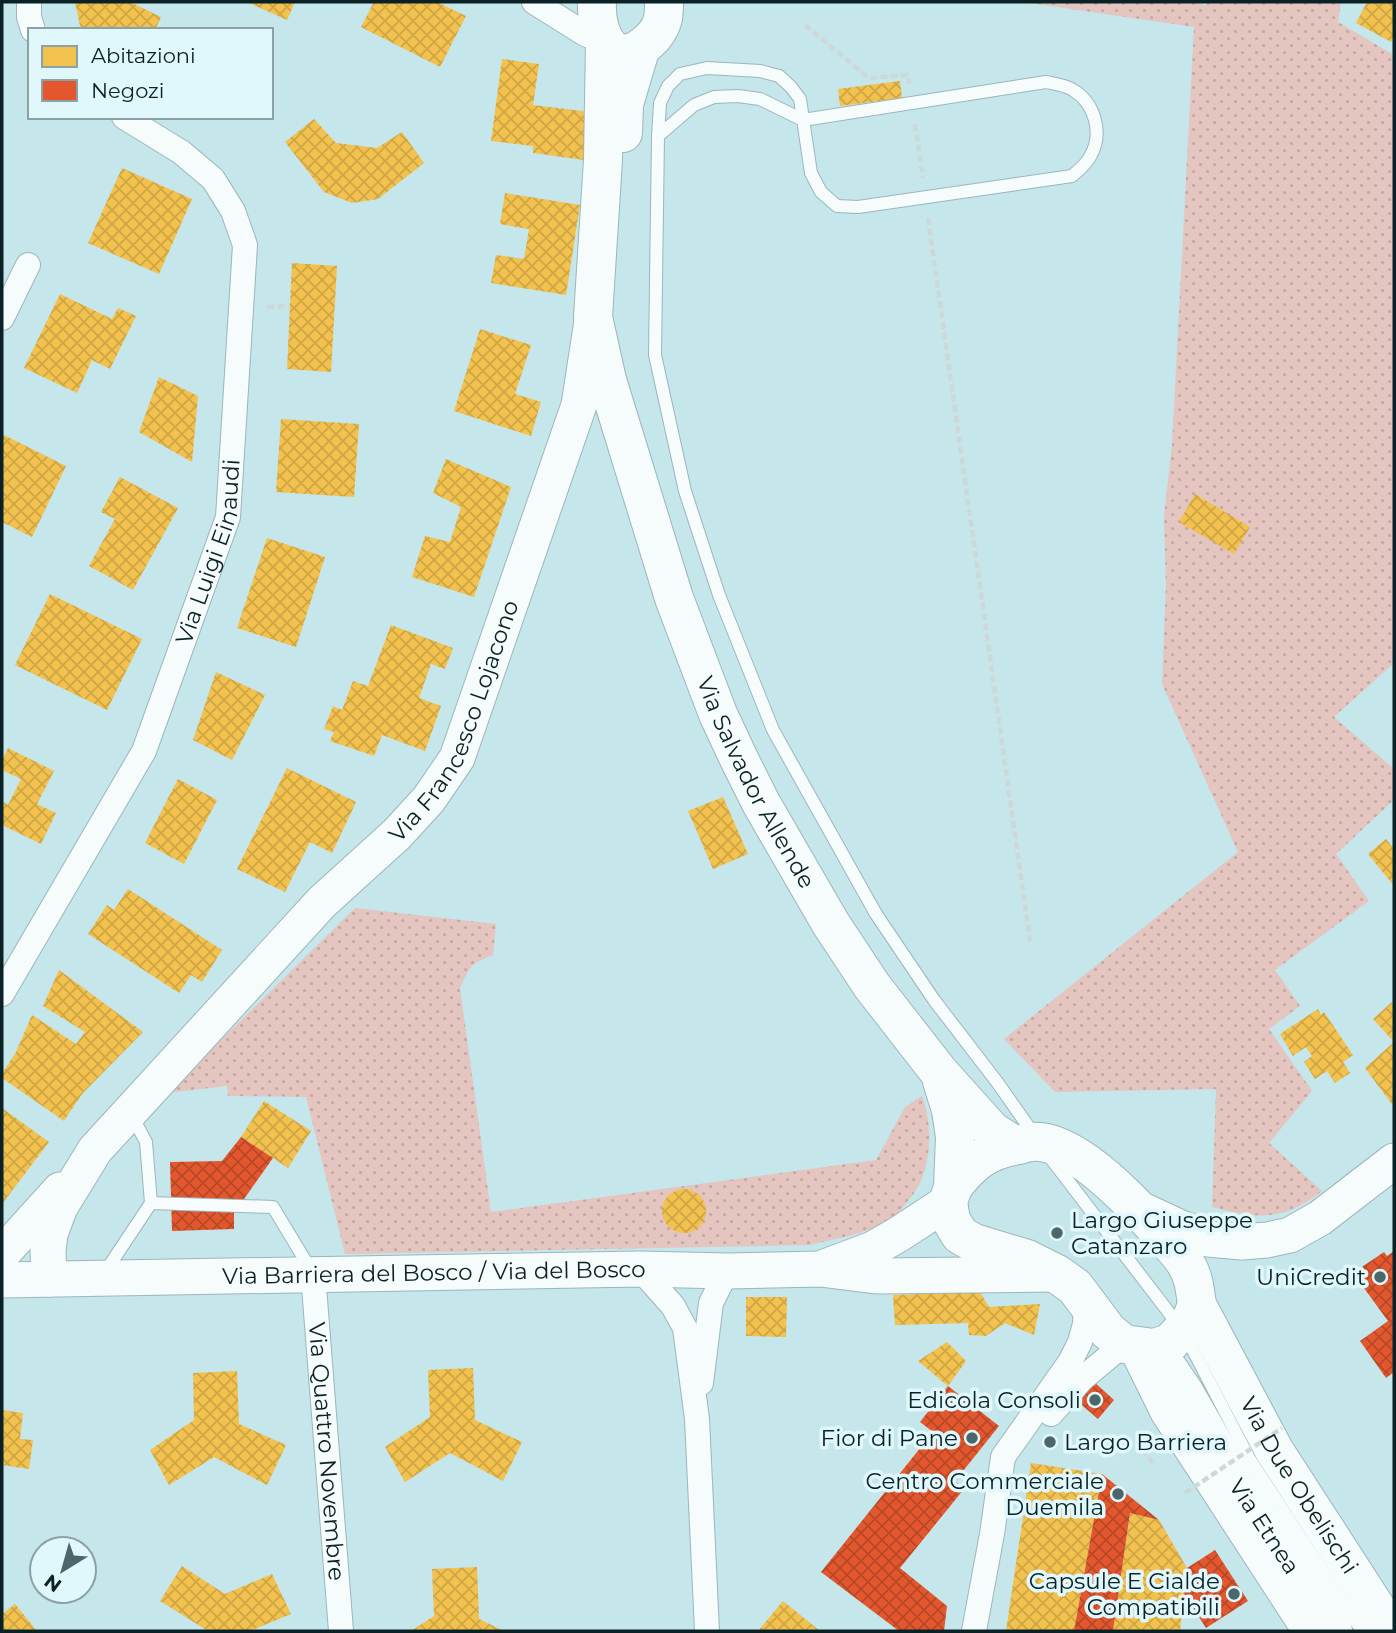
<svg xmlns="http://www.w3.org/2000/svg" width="1396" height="1633" font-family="Montserrat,sans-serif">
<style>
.grass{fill:url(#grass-dots)}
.homes{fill:url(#homes-cross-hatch)}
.shops{fill:url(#shops-cross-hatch)}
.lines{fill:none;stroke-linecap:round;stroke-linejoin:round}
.lane-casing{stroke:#9cb6ba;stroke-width:14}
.street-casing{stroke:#9cb6ba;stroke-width:26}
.secondary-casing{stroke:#9cb6ba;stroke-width:37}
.primary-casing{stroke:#9cb6ba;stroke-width:40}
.path{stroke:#ced8da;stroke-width:4.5;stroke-dasharray:7 3.5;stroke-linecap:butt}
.lane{stroke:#f6fbfc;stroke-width:12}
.street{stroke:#f6fbfc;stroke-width:24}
.secondary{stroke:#f6fbfc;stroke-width:35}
.primary{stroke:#f6fbfc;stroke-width:38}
.path-bridge{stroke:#ced8da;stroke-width:4.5;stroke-dasharray:7 3.5;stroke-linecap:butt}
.poi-dot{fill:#4b676b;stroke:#e0f7fb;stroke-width:2.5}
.labels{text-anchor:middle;stroke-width:7;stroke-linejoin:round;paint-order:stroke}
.street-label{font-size:23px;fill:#0a2226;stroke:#e0f7fb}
.poi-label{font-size:23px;fill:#0a2226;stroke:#e0f7fb;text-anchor:end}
</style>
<defs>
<pattern id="grass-dots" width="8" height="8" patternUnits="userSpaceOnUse" patternTransform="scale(1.75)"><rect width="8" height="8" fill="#e4c5c0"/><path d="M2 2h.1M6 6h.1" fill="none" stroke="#c2a9a5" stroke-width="1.8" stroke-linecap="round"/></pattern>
<pattern id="homes-cross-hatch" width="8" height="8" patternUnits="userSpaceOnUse" patternTransform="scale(1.75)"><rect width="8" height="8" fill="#f2c14e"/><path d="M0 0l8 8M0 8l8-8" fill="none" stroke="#cea644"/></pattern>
<pattern id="shops-cross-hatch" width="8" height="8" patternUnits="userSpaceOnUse" patternTransform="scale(1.75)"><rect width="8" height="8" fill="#e4572e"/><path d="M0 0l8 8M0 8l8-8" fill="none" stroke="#b74827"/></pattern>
</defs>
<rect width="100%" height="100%" fill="#c5e6eb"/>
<path class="grass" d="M1023 2H1199L1205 6 1209 2H1341L1338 22 1394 55V663L1334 717 1394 769V800L1336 854 1369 901 1275 970 1300 1006 1269 1029 1312 1091 1269 1143 1322 1191C1282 1222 1259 1219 1212 1207L1216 1089 1055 1092 1004 1039 1238 852 1162 684 1166 586 1164 516 1172 445 1194 27Z
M355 908 496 924 493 955C470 964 471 965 460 988L491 1212 876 1160 905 1107 922 1096C931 1120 932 1150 923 1175 920 1187 911 1197 903 1207 898 1213 890 1221 883 1224 860 1235 834 1239 810 1245L345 1254 306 1097 228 1096 227 1086 167 1093Z"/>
<path class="homes" d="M75 2H130L161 17 155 30H86L80 26Z
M247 2H295L287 20Z
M374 2H437L466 16 440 67 361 27Z
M1367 2H1394V37L1391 42 1356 23Z
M502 59 539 64 533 105 590 112 584 160 533 153V146L491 141Z
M900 81 902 98 840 106 838 89Z
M314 119 336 143 377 148 402 132 424 163 378 199 352 203 324 192 285 142Z
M122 168 192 199 159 274 88 243Z
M505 193 580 205 566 295 491 283 496 255 524 259 529 229 500 224Z
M292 263 337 266 331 372 287 369Z
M60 294 112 319 118 308 136 316 110 369 92 360 77 393 24 368Z
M480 329 531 345 515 394 541 402 531 436 454 411Z
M159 377 198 396 192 462 139 432Z
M281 419 359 424 354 497 276 492Z
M2 434 66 466 32 537 2 522Z
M446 459 511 487 474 597 412 577 425 536 450 542 461 507 433 493Z
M120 477 178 508 133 590 89 566 115 519 101 512Z
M1195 494 1250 527 1234 554 1179 522Z
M267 538 325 557 296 647 237 628Z
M50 594 142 639 107 710 15 665Z
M391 625 453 648 445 669 431 664 419 698 441 706 425 751 382 735 374 756 330 741 334 732 324 729 333 706 342 710 353 681 368 686Z
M216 672 265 695 232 760 193 740Z
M8 748 54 771 37 804 56 813 41 844 2 825V801L8 805 21 779 2 770V760Z
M287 768 356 802 332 853 310 842 285 892 237 869Z
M178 779 217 800 184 864 145 843Z
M723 797 748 854 713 869 688 811Z
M1386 839 1394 849V886L1368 854Z
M128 889 222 950 202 982 191 975 179 993 88 934 107 905 114 910Z
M59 970 143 1032 82 1094 64 1121 2 1078V1074L16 1052 32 1015 76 1044 85 1032 43 1006Z
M1392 1002 1394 1005V1107L1365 1068 1394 1042 1373 1019Z
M1318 1009 1321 1015 1324 1012 1353 1055 1343 1062 1350 1073 1335 1083 1327 1071 1315 1079 1304 1062 1312 1056 1306 1047 1293 1056 1280 1034Z
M264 1101 311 1131 288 1168 241 1137Z
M2 1108 49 1142 2 1204Z
M662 1211a22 22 0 1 1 44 0a22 22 0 1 1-44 0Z
M980 1292 989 1307 1040 1304 1034 1335 1005 1323 986 1336 969 1335 968 1323 895 1325 893 1295Z
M746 1297H787L786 1337 746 1336Z
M947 1342 966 1361 948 1386 918 1361Z
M473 1368 475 1420 522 1442 503 1481 450 1453 405 1482 385 1447 430 1417 428 1370Z
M237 1371 239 1424 286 1445 267 1485 214 1457 169 1485 150 1450 194 1420 193 1373Z
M2 1410 23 1413 20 1439 33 1440 29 1469 2 1465Z
M1031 1463 1102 1474 1074 1631H1006Z
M1130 1513 1159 1520 1187 1568 1180 1631H1113Z
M182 1566 225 1594 272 1574 291 1614 250 1631H208L160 1601Z
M477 1567 479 1619 504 1631H411L434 1616 432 1569Z
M783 1601 820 1631H758Z
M15 1604 37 1631H2V1614Z"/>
<path class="shops" d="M241 1137 273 1158 234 1213V1229L172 1231 170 1162 222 1161Z
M1394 1251V1372L1386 1378 1360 1341 1388 1321 1353 1273 1384 1252 1387 1256Z
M1093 1381 1114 1400 1098 1419 1076 1400Z
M948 1386 999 1426 955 1481 964 1489 900 1568 947 1606 944 1631H899L821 1572 933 1432 920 1422Z
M1102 1474 1159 1520 1130 1513 1113 1631H1074Z
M1215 1550 1248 1601 1206 1628 1190 1603 1183 1606 1187 1568Z"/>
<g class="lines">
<defs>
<path id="lane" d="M658 136 694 105 714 97 738 96 760 99 803 120 1046 82C1056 84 1065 85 1073 90 1095 103 1103 133 1091 155 1087 164 1079 170 1072 176L858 207 837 206 821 192 811 173 800 99 791 87 779 76 760 71 707 68 680 74 668 86 660 103 658 136 655 355 685 491 719 595 773 730 876 914 934 1000 997 1082 1035 1136
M132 1116 146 1142 151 1203
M1049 1156 1183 1331 1249 1458 1362 1631
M105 1272 151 1203 273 1207 311 1270"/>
<g id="street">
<path d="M29 2V17L33 30"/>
<path d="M534 2 585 34 605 42"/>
<path d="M2 318 28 265"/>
<path id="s1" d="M2 994 144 751 228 517 245 245 233 211 213 179 181 152 124 117"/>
<path d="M640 1269 673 1306 685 1328 697 1419 707 1631"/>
<path id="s2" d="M313 1274 341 1631"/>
<path d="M1129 1345 1163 1414 1304 1631"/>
<path d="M701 1383 711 1303 727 1271"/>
<path d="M1051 1414 1082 1379 1124 1344"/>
<path d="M974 1631 992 1534 1003 1457 1070 1362 1080 1342 1085 1324 1086 1301"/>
</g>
<g id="secondary">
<path d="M1138 1208 1181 1228 1208 1239 1242 1242 1267 1240 1290 1235 1320 1218 1394 1161"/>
<path d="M2 1254 60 1190"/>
<path d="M825 1267 873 1249 899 1234 948 1202"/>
<path id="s3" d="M49 1279 48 1251 50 1234 60 1207 95 1150 322 902 397 834 429 799 457 758 579 405 592 321"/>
<path id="s4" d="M2 1280 640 1269 727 1271 820 1269 876 1276 1057 1274"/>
</g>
<g id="primary">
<path d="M597 2C595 35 614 74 649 41 655 36 661 27 663 18 664 13 664 7 664 2"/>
<path id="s5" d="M605 42 603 160 593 317 607 380 674 598 718 714 739 759 761 803 831 924 872 986 939 1072 992 1131 1014 1145"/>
<path d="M623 133 624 104 640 50"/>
<path d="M942 1081 951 1110 955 1137 953 1187 948 1202 951 1220 960 1235 974 1243 1027 1259 1057 1274 1075 1287 1108 1331 1124 1344 1154 1348 1170 1343 1191 1320 1197 1305"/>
<path id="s6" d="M953 1187C972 1162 987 1150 1019 1145 1025 1143 1033 1141 1040 1142 1081 1146 1135 1205 1162 1235 1170 1244 1180 1253 1186 1264 1194 1277 1195 1290 1197 1305L1274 1450 1391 1631"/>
<path id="s7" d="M1154 1348 1184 1392 1236 1483 1333 1631"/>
</g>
</defs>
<use href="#lane" class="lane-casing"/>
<use href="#street" class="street-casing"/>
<use href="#secondary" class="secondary-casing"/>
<use href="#primary" class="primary-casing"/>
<path class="path" d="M805 25 869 78 908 75 909 84
M915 124 923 178
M928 218 1030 941
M267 307 290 306
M1149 1442 1142 1447 1154 1465"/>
<use href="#lane" class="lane"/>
<use href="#street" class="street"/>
<use href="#secondary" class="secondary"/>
<use href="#primary" class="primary"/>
<path class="path-bridge" d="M1185 1493 1282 1428"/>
</g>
<g class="poi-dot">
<circle cx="1057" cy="1233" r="7"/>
<circle cx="1380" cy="1277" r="7"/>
<circle cx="1095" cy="1400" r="7"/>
<circle cx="972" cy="1438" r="7"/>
<circle cx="1050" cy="1442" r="7"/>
<circle cx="1118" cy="1494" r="7"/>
<circle cx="1234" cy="1594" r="7"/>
</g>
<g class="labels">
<g class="street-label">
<text dy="8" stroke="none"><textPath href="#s1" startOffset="492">Via Luigi Einaudi</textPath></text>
<text dy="8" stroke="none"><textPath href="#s3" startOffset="707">Via Francesco Lojacono</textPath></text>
<text dy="8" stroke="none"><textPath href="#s5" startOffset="770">Via Salvador Allende</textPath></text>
<text dy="8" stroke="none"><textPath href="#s4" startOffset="432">Via Barriera del Bosco / Via del Bosco</textPath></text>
<text dy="8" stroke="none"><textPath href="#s2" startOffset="178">Via Quattro Novembre</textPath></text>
<text dy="8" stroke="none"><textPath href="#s6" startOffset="546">Via Due Obelischi</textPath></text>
<text dy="8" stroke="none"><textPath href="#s7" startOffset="210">Via Etnea</textPath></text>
</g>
<g class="poi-label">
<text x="1071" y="1228" text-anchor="start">Largo Giuseppe<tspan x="1071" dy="26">Catanzaro</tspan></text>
<text x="1366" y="1285">UniCredit</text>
<text x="1081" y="1408">Edicola Consoli</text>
<text x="958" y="1446">Fior di Pane</text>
<text x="1064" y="1450" text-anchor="start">Largo Barriera</text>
<text x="1104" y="1489">Centro Commerciale<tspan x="1104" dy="26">Duemila</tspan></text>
<text x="1220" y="1589">Capsule E Cialde<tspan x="1220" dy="26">Compatibili</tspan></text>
</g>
</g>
<rect width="1396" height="1633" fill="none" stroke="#0a2226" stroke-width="7"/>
<rect x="28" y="28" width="245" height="91" fill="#e0f7fb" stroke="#8aa2a6" stroke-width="2"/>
<rect x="42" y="46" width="35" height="21" fill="#f2c14e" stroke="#8aa2a6" stroke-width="2"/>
<text x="91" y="63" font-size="21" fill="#0a2226">Abitazioni</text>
<rect x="42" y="80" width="35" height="21" fill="#e4572e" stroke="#8aa2a6" stroke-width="2"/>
<text x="91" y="98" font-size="21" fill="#0a2226">Negozi</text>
<g transform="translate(63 1570) rotate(217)"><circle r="33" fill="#e0f7fb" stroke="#8aa2a6" stroke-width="2"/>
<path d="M0-5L12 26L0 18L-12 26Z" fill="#4b676b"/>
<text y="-10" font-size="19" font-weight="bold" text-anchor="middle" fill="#0a2226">N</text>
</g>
</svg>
